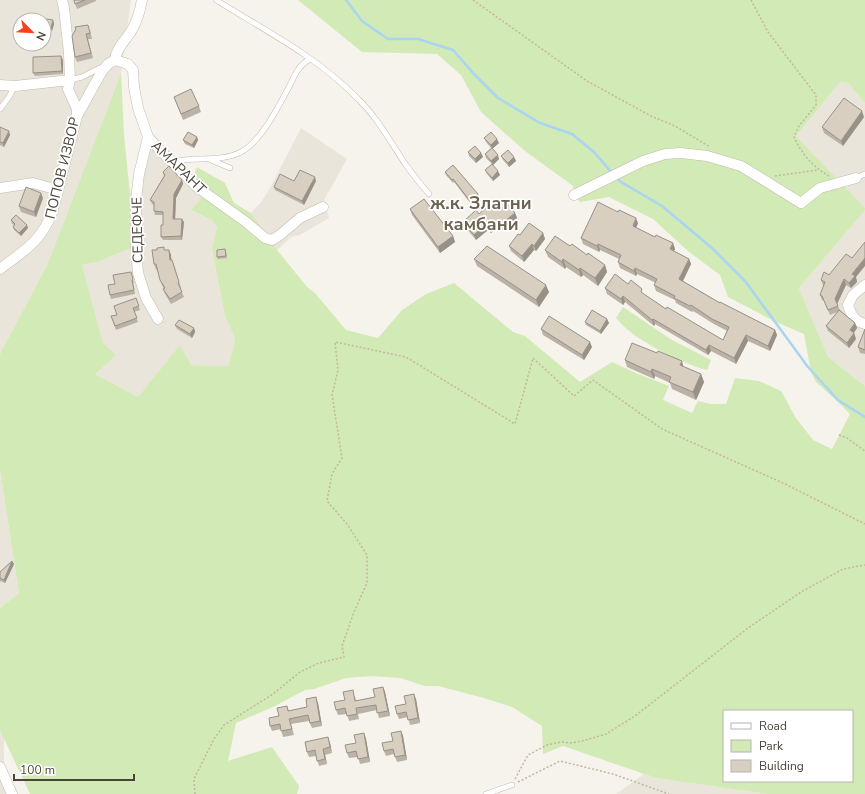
<svg xmlns="http://www.w3.org/2000/svg" width="865" height="794" font-family="'Nunito Sans',sans-serif">
<style>
.residential{fill:#eae5da;fill-rule:evenodd}
.green{fill:#d2eab5;fill-rule:evenodd}
.lines{fill:none;stroke-linecap:round;stroke-linejoin:round}
.stream{stroke:#a9d4f2;stroke-width:2.5}
.lane-casing{stroke:#c2bbae;stroke-width:6}
.street-casing{stroke:#c2bbae;stroke-width:11}
.path{stroke:#c4b79f;stroke-width:1.5;stroke-dasharray:2 2;stroke-linecap:butt}
.lane{stroke:#fff;stroke-width:5}
.street{stroke:#fff;stroke-width:10}
.wall{fill:#bab2a6}
.shaded-wall{fill:#979187}
.building{fill:#d8cfc1;stroke:#979187}
.labels{text-anchor:middle;stroke-width:3.5;stroke-linejoin:round;paint-order:stroke}
.street-label{font-size:14px;fill:#4b4439;stroke:#fff}
.district-label{font-size:18px;font-weight:bold;fill:#6e6250;stroke:#fff}
</style>
<rect width="100%" height="100%" fill="#f6f3ec"/>
<path class="residential" d="M0 0H131L121 73 48 263 0 354ZM20 20H44V44H20Z
M840 82 848 83 865 103V208L796 136Z
M301 128 347 159 324 200 329 218 300 235 291 237 277 250 251 213 262 201 270 188Z
M148 137 204 195 191 210 213 221 217 227 212 250 225 317 235 338 234 346 228 366H209L191 365 180 346 138 397 95 374 103 343 82 265 97 262 131 248 130 194 139 174Z
M865 210V386L828 357 799 288Z
M0 470 19 593 0 608Z
M0 730 4 736V775L10 794H0Z
M644 774 656 778 768 794H616Z"/>
<path class="green" d="M298 0H865V103L848 83 840 82 796 136 865 208V210L799 288 828 357 865 386V794H768L656 778 563 746 543 754 542 726 512 707 484 698 438 686H425L400 678 371 676 346 678 314 689 305 690 273 707 236 723 228 761 272 747 299 786 297 794H30L0 730V608L19 593 0 470V354L48 263 121 73 124 135 130 194 131 248 97 262 82 265 103 343 116 355 95 374 138 397 180 345 191 365 209 366H228L234 346 235 338 225 317 212 249 217 227 213 221 191 210 204 195 195 172 197 167 225 183 234 203 251 213 277 250 308 288 315 293 346 330 378 338 402 310 426 294 454 283 513 332 525 336 580 382 612 362 638 374 669 386 663 400 692 413 698 401 710 404H726L735 378 759 381 781 391 796 418 813 440 832 449 850 414 838 402 816 382 811 372 804 334 774 321 728 297 720 275 688 251 653 219 609 197 580 202 574 194 573 186 525 151 481 112 461 75 437 54 362 52ZM724 711H852V781H724Z
M623 307 672 340 711 360 707 370C682 364 632 339 616 318Z"/>
<g class="lines">
<path class="stream" d="M346 0 362 21 388 39H418L453 50 474 74 498 98 540 123 572 134 594 152 612 173
M615 176 621 182 662 206 712 248 745 281 808 367 838 400 865 417"/>
<defs>
<path id="lane" d="M216 0C264 30 318 57 358 99 378 118 391 143 406 165 413 175 421 185 429 194
M70 80 82 77 104 66
M0 109 9 97 15 86
M211 160 230 168
M172 162C195 156 219 163 241 152 261 142 280 104 290 85 295 74 299 65 310 59
M856 178 865 174
M486 794 512 785"/>
<path id="street" d="M115 60C116 48 126 40 132 30 137 21 140 11 142 0
M0 85 15 86 70 80
M77 116 102 71 108 64 115 60 128 64 133 70 134 87 138 108 148 137 158 148 197 187 246 222 265 238 272 240 280 235 300 218 323 207
M148 137 139 174 136 200V249L138 273 146 298 158 319
M0 188 33 183 58 190
M574 195 643 161 665 154 681 153 707 156 741 166 801 203 820 188 856 178
M0 269C25 250 42 241 53 210L77 116V109L68 89 70 80 69 53 64 8 62 0
M865 285 853 295 848 305C851 315 854 321 865 324
M0 767 12 794"/>
</defs>
<use href="#lane" class="lane-casing"/>
<use href="#street" class="street-casing"/>
<path class="path" d="M473 0 587 81 651 116 675 126 710 147
M751 0 768 32 816 95V105L799 126 794 137C801 153 813 167 829 176
M775 176 818 170
M839 435 847 438 865 451
M515 779 528 755 547 745 561 742 572 743 586 740 606 734 635 716 748 628 801 592 843 569 865 565
M518 782 560 761 613 774 669 794
M195 794 194 779 214 739 224 725 273 694 300 672 319 663 344 657 342 646 354 612 367 583V555L347 524 327 501 332 474 342 458 332 395 338 370 335 342 406 357 515 424 533 358 574 396 593 380 662 429 783 483 865 524"/>
<use href="#lane" class="lane"/>
<use href="#street" class="street"/>
</g>
<path class="wall" d="M74 0H96V1L77 9Z
M53 20 54 24 52 31 46 30 44 26Z
M90 30 92 39H88L93 58 77 62 75 57 72 36Z
M63 60V74L35 76 33 73Z
M174 97 199 106 201 112 183 120Z
M864 117 843 146 824 133 822 127Z
M0 127 10 135 4 147 0 145Z
M197 137 198 140 194 148 185 144 183 140Z
M484 138 499 143 492 149 499 159 493 165 486 158 485 154 491 148 486 142Z
M468 152 481 153 483 157 476 163 469 156Z
M501 156 514 157 516 161 509 167 503 160Z
M485 170 500 175 493 181 487 174Z
M163 172 182 180 183 184 176 198 175 219 184 222 182 240H163L161 237 163 225V215H155L154 211V205L152 204 150 200 164 176Z
M445 172 478 194 479 197 471 204 454 182 453 183 446 175Z
M294 181H316L304 205 275 190 274 187Z
M43 198 36 217 21 212 19 206Z
M410 209 453 236 455 242 440 253 412 215Z
M491 209 515 213 517 218 502 230 499 226 491 233 488 230 476 240 465 227 463 222 479 214Z
M11 220 28 228 21 236 14 230 13 227 14 225 12 224Z
M638 223 636 228 655 237 673 243 675 249 674 251 689 259 691 264 683 281 720 303 775 330 777 335 770 351 748 341 736 364 711 351 708 355 655 324 654 326 625 302 623 305 607 294 605 288 628 284 666 309 723 340 727 331 714 324 693 311 692 312 676 303 675 300 656 291 654 285 656 283 637 274 636 276 620 268 618 262 619 259 600 250 599 252 583 244 581 238Z
M543 233 545 239 536 251 534 250 524 262 511 251 509 246 520 235Z
M570 246 587 255 605 265 607 272 598 286 583 275 581 277 566 267 565 269 548 257 545 250Z
M164 250H169L171 255V260L174 265 181 288H180L184 297 171 304 165 294 163 289H164L162 285 160 280 157 269 156 270 154 264Z
M226 251 227 258 218 259 217 257Z
M474 259 549 292 539 307 477 266Z
M131 272 134 283H133L135 294 111 299 110 295 115 284Z
M856 277 857 282 851 288 846 285 837 304 840 310 855 323 857 328 854 333 856 339 849 348 828 331 826 326 837 312 830 315 824 301 822 300 820 295 824 286 823 285 821 280Z
M136 298 140 310 134 312 138 322 116 330 111 316 117 315Z
M607 319 609 323 601 334 586 325 585 322Z
M175 325 194 328 195 332 192 338 177 329Z
M541 329 592 347 584 360 543 335Z
M865 329V354L860 353 858 347Z
M625 360 684 367 701 374 704 382 696 400 672 389 670 383 655 376 654 379 627 367Z
M12 561 14 564 5 583 0 581V572Z
M383 687 385 692 390 716 379 718 377 710 358 714 359 719 349 721 347 714 338 715 336 710 345 700 355 696 356 701 375 697Z
M416 699 420 723 410 725 408 717 399 719 397 714Z
M318 703 322 726 312 728 309 721 291 724 294 735 283 737 281 729 272 731 270 726 287 706 289 711 307 707Z
M401 731 403 736 407 760 397 762 394 754 386 756 384 751Z
M364 733 366 739 370 762 360 764 358 757 349 758 347 753Z
M330 743 332 753 325 755 327 764 319 766 316 756 309 757 307 752Z"/>
<path class="shaded-wall" d="M53 20 54 24 52 31 51 28Z
M61 56 63 60V74L62 71Z
M862 111 864 117 843 146 841 141Z
M9 131 10 135 4 147 3 143Z
M197 137 198 140 194 148 192 145Z
M497 139 499 143 492 149 491 145Z
M481 153 483 157 476 163 475 159Z
M498 155 499 159 493 165 491 161Z
M514 157 516 161 509 167 508 163Z
M498 171 500 175 493 181 492 178Z
M315 177 316 181 304 205 302 201Z
M182 180 183 184 176 198 175 222 173 219 174 194Z
M41 193 43 198 36 217 34 212Z
M478 194 479 197 471 204 470 201Z
M515 213 517 218 502 230 500 225Z
M636 218 638 223 635 231 633 226Z
M182 219 184 222 182 240 181 236Z
M497 221 499 226 491 233 489 228Z
M486 224 488 230 476 240 474 235Z
M27 225 28 228 21 236 19 233Z
M543 233 545 239 536 251 534 246Z
M453 236 455 242 440 253 438 247Z
M673 243 675 249 672 254 670 249Z
M532 244 534 250 524 262 522 256Z
M598 244 600 250 599 252 597 246Z
M169 250 171 255 172 266 170 260Z
M865 258V266L856 277 857 282 851 288 849 283 852 274Z
M563 259 566 267 565 269 562 262Z
M689 259 691 264 681 285 679 279Z
M605 265 607 272 598 286 595 278Z
M580 268 583 275 581 277 579 270Z
M635 268 637 274 636 276 634 271Z
M844 279 846 285 837 304 835 299Z
M546 285 549 292 539 307 536 300Z
M623 296 625 302 623 305 621 299Z
M607 319 609 323 601 334 600 331Z
M653 319 655 324 654 326 652 320Z
M855 323 857 328 852 335 850 330Z
M194 328 195 332 192 338 190 334Z
M775 330 777 335 770 351 768 346Z
M854 333 856 339 849 348 847 343Z
M746 335 748 341 736 364 734 358Z
M590 342 592 347 584 360 582 355Z
M709 345 711 351 708 355 706 350Z
M682 361 684 369 680 365Z
M652 369 655 376 654 379 651 372Z
M701 374 704 382 696 400 693 392Z
M12 561 14 564 5 583 4 580Z
M383 687 385 692 390 716 388 711Z
M414 694 416 699 420 723 418 718Z
M316 697 318 703 322 726 320 721Z
M401 731 403 736 407 760 405 755Z
M364 733 366 739 370 762 368 757Z
M328 737 330 743 332 753 330 747Z
M323 749 325 755 327 764 325 759Z"/>
<path class="building" d="M74 0H85L75 4Z
M47 19 53 20 51 28 44 26Z
M88 25 90 33 86 34 91 53 75 57 72 36 76 29 75 27Z
M61 56 62 71 33 73V57Z
M191 89 199 106 181 114 174 97Z
M844 98 862 111 841 141 822 127Z
M0 127 9 131 3 143 0 142Z
M188 132 197 137 192 145 183 140Z
M491 132 497 139 491 145 484 138Z
M475 146 481 153 475 159 468 152Z
M492 148 498 155 491 161 485 154Z
M508 150 514 157 508 163 501 156Z
M492 164 498 171 492 178 485 170Z
M453 165 478 194 470 201 453 179 452 180 445 172Z
M169 166 182 180 174 194 173 219H182L181 236 161 237V225H163V212L154 211V202L150 200 165 175 163 172Z
M300 170 315 177 302 201 274 187 280 174 294 181Z
M26 187 41 193 34 212 19 206Z
M424 199 453 236 438 247 410 209Z
M503 199 515 213 500 225 497 221 489 228 486 224 474 235 463 222 476 210 479 214 489 205 491 209Z
M598 202 618 212 619 210 636 218 633 226 655 237 656 235 673 243 670 249 689 259 679 279 720 303V302L775 330 768 346 746 335 734 358 709 345 706 350 653 319 652 320 623 296 621 299 605 288 615 274 628 284 631 280 642 289 641 292 666 309 667 307 723 340 729 327 712 319 691 305 690 306 674 298 675 296 654 285 657 279 635 268 634 271 618 262 621 255 598 244 597 246 581 238Z
M16 215 27 225 19 233 13 227 15 224 11 220Z
M529 223 543 233 534 246 532 244 522 256 509 246 518 234 520 235Z
M555 236 570 246 572 244 587 255 588 253 605 265 595 278 580 268 579 270 563 259 562 262 545 250Z
M865 242V258L852 274 855 276 849 283 844 279 835 299 838 306 828 310 822 296 820 295 825 282 821 280 824 272 829 275 846 254 852 258Z
M487 246 546 285 536 300 474 259Z
M164 247V250H169L170 260H172L179 282 178 283 182 292 170 299 163 289 165 288 160 280 156 264H154L152 250H157V248Z
M225 249 226 256 217 257V250Z
M131 272 133 279 132 280 134 290 110 295 108 285 115 284 113 275Z
M136 298 139 306 133 308 137 318 115 326 111 316 117 315 114 306Z
M592 310 607 319 600 331 585 322Z
M839 310 855 323 850 330 854 333 847 343 826 326Z
M549 316 590 342 582 355 541 329Z
M179 320 194 328 190 334 175 325Z
M865 329V350L858 347Z
M632 343 657 353 658 351 682 361 680 365 701 374 693 392 669 382 671 377 652 369 651 372 625 360Z
M12 561 4 580 0 578V572Z
M383 687 388 711 377 713 376 705 356 708 357 714 347 716 345 708 336 710 334 702 345 700 343 692 353 690 355 701 375 697 373 689Z
M414 694 418 718 408 720 406 712 397 714 395 706 406 704 404 696Z
M316 697 320 721 310 723 308 715 289 719 292 729 281 731 280 724 270 726 269 718 279 716 277 708 287 706 288 711 307 707 306 699Z
M401 731 405 755 395 757 393 749 384 751 382 743 393 741 391 733Z
M364 733 368 757 358 759 356 751 347 753 345 745 356 743 354 735Z
M328 737 330 747 323 749 325 759 317 761 315 750 307 752 305 742Z"/>
<g class="labels">
<g class="street-label">
<text transform="translate(179 167) rotate(44)" y="5">АМАРАНТ</text>
<text transform="translate(62 168) rotate(-76)" y="5">ПОПОВ ИЗВОР</text>
<text transform="translate(137 230) rotate(-91)" y="5">СЕДЕФЧЕ</text>
</g>
<g class="district-label">
<text x="481" y="209">ж.к. Златни<tspan x="481" dy="21">камбани</tspan></text>
</g>
</g>
<rect x="723" y="710" width="130" height="72" fill="#ffffff" stroke="#b7b4b0"/>
<rect x="731" y="723" width="20" height="6" fill="#ffffff" stroke="#b7b4b0"/>
<text x="759" y="730" font-size="12" fill="#4b4439">Road</text>
<rect x="731" y="740" width="20" height="12" fill="#d2eab5" stroke="#b7b4b0"/>
<text x="759" y="750" font-size="12" fill="#4b4439">Park</text>
<rect x="731" y="760" width="20" height="12" fill="#d8cfc1" stroke="#b7b4b0"/>
<text x="759" y="770" font-size="12" fill="#4b4439">Building</text>
<g transform="translate(32 32) rotate(114)"><circle r="19" fill="#ffffff" stroke="#b7b4b0"/>
<path d="M0-3L7 15L0 10L-7 15Z" fill="#fc3f1d"/>
<text y="-6" font-size="11" font-weight="bold" text-anchor="middle" fill="#4b4439">N</text>
</g>
<path d="M14 774v6h120v-6" fill="none" stroke="#4b4439" stroke-width="2"/>
<text x="20" y="774" font-size="12" fill="#4b4439" stroke="#ffffff" stroke-width="3" paint-order="stroke">100 m</text>
</svg>
